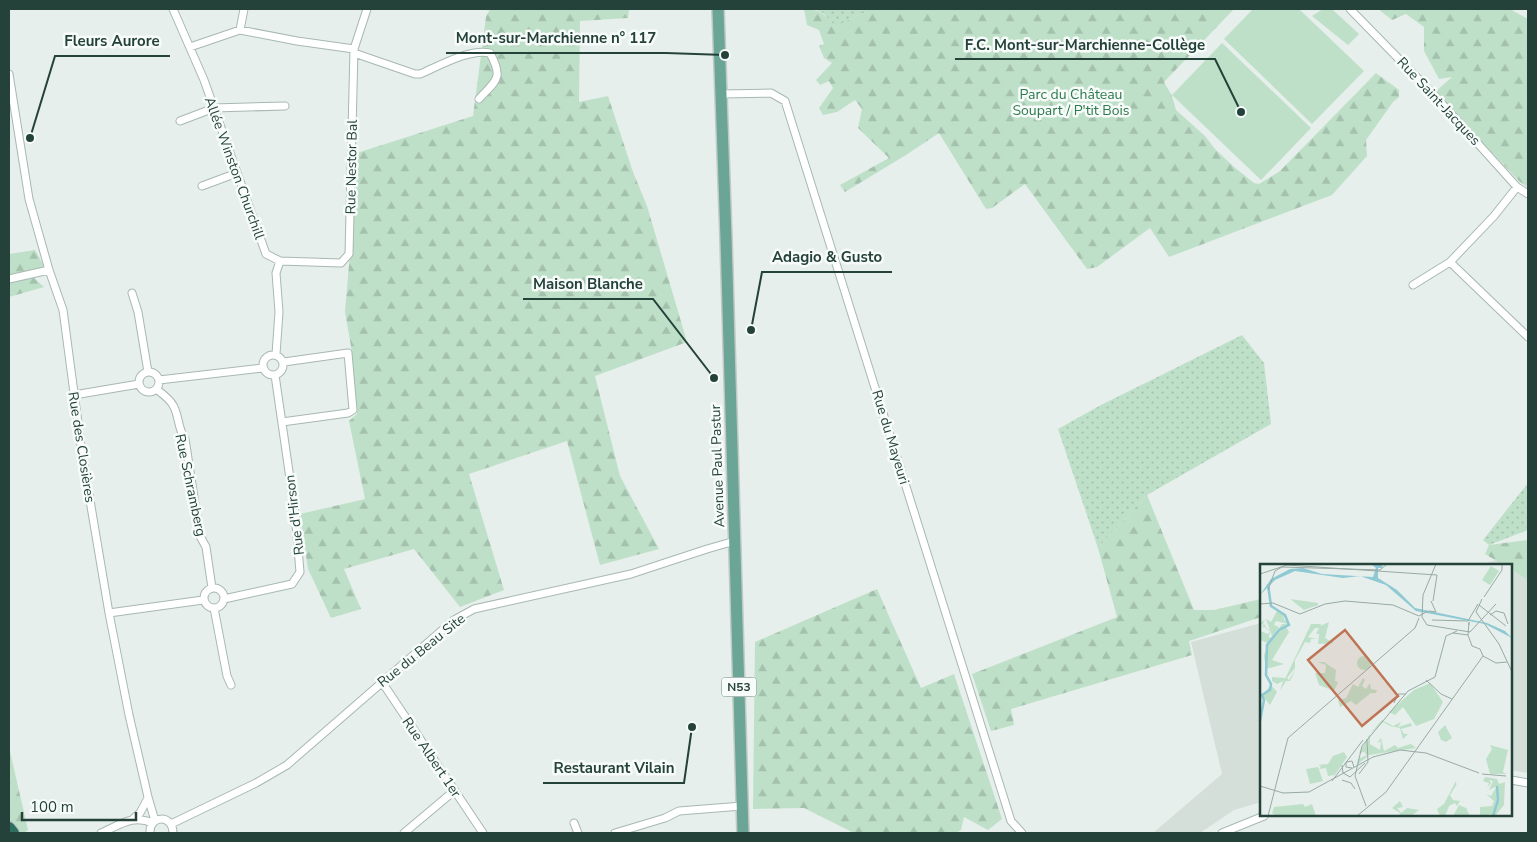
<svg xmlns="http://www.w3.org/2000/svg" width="1537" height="842" font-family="'Nunito Sans',sans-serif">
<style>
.built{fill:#d4dfda}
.grass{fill:url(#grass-dots)}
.forest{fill:url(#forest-firs)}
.pitch{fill:#bfe0c8}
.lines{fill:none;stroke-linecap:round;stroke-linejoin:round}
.minor-casing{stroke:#a8b8b2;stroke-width:9}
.primary-casing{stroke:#c2cac8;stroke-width:14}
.motorway-casing{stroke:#c2cac8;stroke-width:15}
.minor{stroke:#fff;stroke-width:7}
.primary{stroke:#6aa596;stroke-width:11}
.motorway{stroke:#2f6f62;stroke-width:12}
.labels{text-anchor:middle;stroke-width:5;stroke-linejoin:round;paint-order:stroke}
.shield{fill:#f7fbf9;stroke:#637a73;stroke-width:1}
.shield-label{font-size:12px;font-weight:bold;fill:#24423a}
.park-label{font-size:14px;fill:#2d7a4b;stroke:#f7fbf9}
.street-label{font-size:14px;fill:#24423a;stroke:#f7fbf9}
.inset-river{fill:none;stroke:#8ec9d4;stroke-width:2.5}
.inset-road{fill:none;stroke:#98aaa4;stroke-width:1}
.view{fill:#c07456;fill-opacity:0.15;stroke:#c07456;stroke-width:2.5}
.inset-edge{fill:none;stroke:#24423a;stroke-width:2.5}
.leader{fill:none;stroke:#24423a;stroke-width:2}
.callout-dot{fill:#24423a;stroke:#f7fbf9;stroke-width:2}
.callout-label{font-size:15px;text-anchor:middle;font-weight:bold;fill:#24423a;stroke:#f7fbf9;stroke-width:5;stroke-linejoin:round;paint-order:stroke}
</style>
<defs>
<pattern id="grass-dots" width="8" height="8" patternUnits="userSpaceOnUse" patternTransform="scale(1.25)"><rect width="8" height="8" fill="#bfe0c8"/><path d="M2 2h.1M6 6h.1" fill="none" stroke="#a4c1ad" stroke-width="1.8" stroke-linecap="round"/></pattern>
<pattern id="forest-firs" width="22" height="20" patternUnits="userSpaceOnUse" patternTransform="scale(1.25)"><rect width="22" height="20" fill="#bfe0c8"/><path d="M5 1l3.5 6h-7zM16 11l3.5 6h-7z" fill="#a4c1ad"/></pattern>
</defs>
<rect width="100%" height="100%" fill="#e6efeb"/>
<path class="built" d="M1528 551V773L1511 770V566H1475Z
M1261 623V802L1234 810 1200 833H1153L1222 774 1191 642Z"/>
<path class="grass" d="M814 9H869L868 12 860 14 836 27 823 13Z
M1242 335 1264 363 1271 424 1147 495 1098 548 1058 429 1101 405Z
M1528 483V530L1489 545 1483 540Z"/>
<path class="forest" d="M490 9H629L628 18 580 21 579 102 608 96 633 172 647 206 687 342 595 376 620 476 659 549 600 565 567 441 469 474 504 590 460 607 414 549 344 569 361 609 331 618 308 569 300 514 365 499 349 421 357 414 351 346 345 312 354 205 357 153 473 116 486 17Z
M804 9C821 9 825 15 836 27L860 14 867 12 869 9H1234L1164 82 1172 96 1176 110 1205 136 1215 149 1234 167 1254 183 1259 184 1280 171 1376 73 1399 90V97L1393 102 1366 140 1367 156 1332 195 1169 257 1150 228 1097 267 1087 269 1025 184 992 208 986 209 939 133 906 155 845 192 840 185 889 158 858 128 862 109 855 100 837 112 823 115 819 108 833 88 829 81 820 85 816 80 832 63 824 58 819 46 824 44 819 30 807 25Z
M1378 9H1510L1528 19V187L1520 182 1435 92 1452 77 1439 79 1424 51V27L1406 14 1392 20Z
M35 250 45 268 9 277V254Z
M33 277 44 287 9 297V282Z
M1147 495 1194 610H1214L1261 599V617L1189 641 1192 655 1011 709 1014 725 991 731 972 674 1117 617 1098 548Z
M1528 540V580L1511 569V566H1505L1485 554 1489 545Z
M877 589 921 688 954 674 1002 819 988 830 964 817 961 830 956 833H854L804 808 753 809 755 642Z
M9 747 28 830 24 833H17L9 822Z"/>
<path class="pitch" d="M1253 9H1299L1364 71 1312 124 1224 39Z
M1323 9H1332L1359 34 1348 45 1312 16Z
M1222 43 1311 128 1261 180 1172 95Z"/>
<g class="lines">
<defs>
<path id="minor" d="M173 9 204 80 266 254 280 261 276 273 279 312 276 354
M1350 9 1435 96 1517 187 1528 194
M240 30 244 9
M190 47 240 30 297 41 354 49
M354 53 415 74H420C439 66 470 48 490 53 504 79 496 80 479 99
M9 74 29 199 49 270 63 310 82 453 109 613 129 715 148 797 155 821
M721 94 771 93 785 101 1011 821 1022 833
M180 121 214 108 285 106
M202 186 237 173
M280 261 341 263 349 254 354 49 367 9
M1450 262 1528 337
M9 279 49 270
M1413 285 1450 262 1494 216 1517 187
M132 293 138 312 148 372
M263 365a10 10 0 1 1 20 0a10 10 0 1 1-20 0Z
M139 382a10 10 0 1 1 20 0a10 10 0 1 1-20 0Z
M159 380 263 368
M156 389C163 394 171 400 174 407 179 417 178 429 185 439L200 536 206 547 212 588
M74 395 139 384
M282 422 348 413 353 410 348 353 284 362
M204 598a10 10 0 1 1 20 0a10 10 0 1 1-20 0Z
M224 599 292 584 300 572 295 513 275 375
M214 608 227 676 231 685
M109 613 203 600
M382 682 483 833
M1511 780 1528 783
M133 819 140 813 148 798
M574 823 578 833
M171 824 256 783 287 765 454 620 474 609 631 574 707 549 735 541
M101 833C120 825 132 814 153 823
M150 833C149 815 173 814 173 833
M404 833 454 791
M615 833 665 818 679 811 742 806
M1222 833 1264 816"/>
<path id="primary" d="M718 9 726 238 743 833"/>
<path id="motorway" d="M9 828 13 833"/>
</defs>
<use href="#minor" class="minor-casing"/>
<use href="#primary" class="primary-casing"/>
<use href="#motorway" class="motorway-casing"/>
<use href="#minor" class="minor"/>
<use href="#primary" class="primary"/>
<use href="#motorway" class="motorway"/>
</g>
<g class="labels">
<rect class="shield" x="721.5" y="677.5" width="35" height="19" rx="4"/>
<g class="shield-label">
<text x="739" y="691">N53</text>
</g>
<g class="park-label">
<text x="1071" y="99">Parc du Château<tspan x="1071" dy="16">Soupart / P'tit Bois</tspan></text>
</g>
<g class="street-label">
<text transform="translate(1439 101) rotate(47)" y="5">Rue Saint-Jacques</text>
<text transform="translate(351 167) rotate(-89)" y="5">Rue Nestor Bal</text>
<text transform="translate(235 168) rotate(70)" y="5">Allée Winston Churchill</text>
<text transform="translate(891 437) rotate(73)" y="5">Rue du Mayeuri</text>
<text transform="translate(82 447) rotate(81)" y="5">Rue des Closières</text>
<text transform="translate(717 466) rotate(-92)" y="5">Avenue Paul Pastur</text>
<text transform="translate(191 485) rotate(78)" y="5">Rue Schramberg</text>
<text transform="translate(294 515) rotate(-97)" y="5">Rue d'Hirson</text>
<text transform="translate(421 650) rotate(-39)" y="5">Rue du Beau Site</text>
<text transform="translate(432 757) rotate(56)" y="5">Rue Albert 1er</text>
</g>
</g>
<g transform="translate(1260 564)">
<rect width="252" height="252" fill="#e6efeb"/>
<path d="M30 35 58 39V41L44 46ZM17 47 24 50 23 55 27 58 28 60 16 57 14 61 19 63 12 73 10 66V67L5 64V63H2L4 61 0 60 5 55 3 60 5 61 6 64 10 66 6 55 11 58ZM69 58 65 74 74 79 58 80 60 62ZM185 161 192 174 186 178 181 176 178 168ZM230 181 248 186 243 208 246 210H230L226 195 232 185ZM84 188 87 193 75 211 68 212 66 204 59 205 61 202 58 201 68 200 73 192ZM237 222 238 234 233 250 220 252V243L232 242 234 237 226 230 231 232ZM140 237 143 243 137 244 141 249 147 244 159 246 151 252H139L140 249 132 244ZM43 240 45 243 52 240 56 252H16L12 249 14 243Z" fill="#bfe0c8"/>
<path d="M15 45 25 51 24 56 29 59 28 62 26 63 29 68 12 96 24 100 6 105 7 111 4 92 8 79 0 76V67L8 70 10 67 9 74 13 73 22 60H28L23 56 24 50ZM51 60H61L59 70H56L59 64H55L48 73 57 75H51L50 79 45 78 35 96V104L27 114 29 116 36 105 30 117H26L20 127 23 117 17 120 12 117V113L25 114 24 117ZM97 99a7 7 0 1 1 14 0a7 7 0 1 1-14 0ZM57 98H64L76 106 75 117 81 119 78 118 74 127 59 121 55 109H65L66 101ZM103 114 105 116 102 122 106 125 110 119 111 125 117 126 116 129H111L96 141 91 137 80 143 78 136 86 134 93 120 98 123ZM170 119 183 138 174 155 156 162 143 143 135 151 129 148 154 126ZM11 121 17 128 10 141 2 131ZM122 156 133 162 141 158 138 163 151 159 152 162 141 165 144 170H148L143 175 140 164 130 162 123 158 110 170V180L120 186 121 177 117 179 121 174 124 187 135 181 138 184 151 180 156 184 109 191 97 201 98 195 107 191 104 188 99 189 107 175V183L108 184V173L110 170 115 164ZM225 213 237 215 239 220 245 218 244 241 235 252H231L238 234 237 222 229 226 233 217 229 216 231 219 227 224 229 219 223 217ZM196 217V221L199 217 190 231 193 236 200 237 197 242 195 239 189 242 185 252H180L177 245 184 240Z" fill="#bfe0c8"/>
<path d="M58 203 63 217 50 220 46 205ZM199 241 206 244 210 252H193Z" fill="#bfe0c8"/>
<path d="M231 2 239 7 230 21 222 16Z" fill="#bfe0c8"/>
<path d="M111 0H123L122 4H118V14L137 26 155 44 227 59 245 67 252 74 225 60 156 47 126 21 100 12 83 14 35 7 15 16 0 31 11 15 30 5 43 4 62 10 113 13 116 4Z" fill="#8ec9d4"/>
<path class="inset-river" d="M0 157 4 136 2 131 10 126 11 120 6 111 7 81 19 66 29 61 25 51 11 42 8 20M233 252 238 236 237 222"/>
<path class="inset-road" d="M176 0 163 31 162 53 167 61 210 68 236 40M0 10 27 1 177 11M8 26 15 7 22 3 120 6 127 0M224 33 242 6V0M222 35 216 48 239 80 253 110M173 37 177 11M0 40 13 39 40 50 65 40 85 37 133 41 159 52 168 47M219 41 246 62M169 47 176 48 171 37M230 51 236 47 244 49 248 60M172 56 208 57 218 40M209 61V58L208 71 212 82 220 85 223 92M193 69 208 71M223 92 236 99 247 98M166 116 181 130 192 135M134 139 138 130H146M82 201 83 209 90 213 105 199M92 204 86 203V198L92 197 94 203M99 210 108 198 107 175M222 210 246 212M82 216 91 219 95 225M72 217 103 176M0 222 23 229 49 228 113 193 140 186 166 189 219 209M106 242 95 212 102 182 148 127 175 113 186 72 197 67M8 252 28 174 155 64 159 54M97 252 126 228 223 92"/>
<path class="view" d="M85 66 138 132 102 162 48 96Z"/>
<rect width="252" height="252" class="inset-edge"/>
</g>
<path class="leader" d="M725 55L666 53H446M30 138L55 56H170M1241 112L1215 59H955M751 330L762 272H892M714 378L653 299H523M692 727L684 783H543"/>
<g class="callout-dot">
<circle cx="725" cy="55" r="5"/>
<circle cx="30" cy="138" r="5"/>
<circle cx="1241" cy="112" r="5"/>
<circle cx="751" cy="330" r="5"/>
<circle cx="714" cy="378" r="5"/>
<circle cx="692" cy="727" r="5"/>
</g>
<g class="callout-label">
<text x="556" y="43">Mont-sur-Marchienne n° 117</text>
<text x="112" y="46">Fleurs Aurore</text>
<text x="1085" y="50">F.C. Mont-sur-Marchienne-Collège</text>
<text x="827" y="262">Adagio &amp; Gusto</text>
<text x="588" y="289">Maison Blanche</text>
<text x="614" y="773">Restaurant Vilain</text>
</g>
<rect width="1537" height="842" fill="none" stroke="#24423a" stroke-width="20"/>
<path d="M22 812v8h114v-8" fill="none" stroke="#24423a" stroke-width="2.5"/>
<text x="30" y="812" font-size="15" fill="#24423a" stroke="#f7fbf9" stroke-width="4" paint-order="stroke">100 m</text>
</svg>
